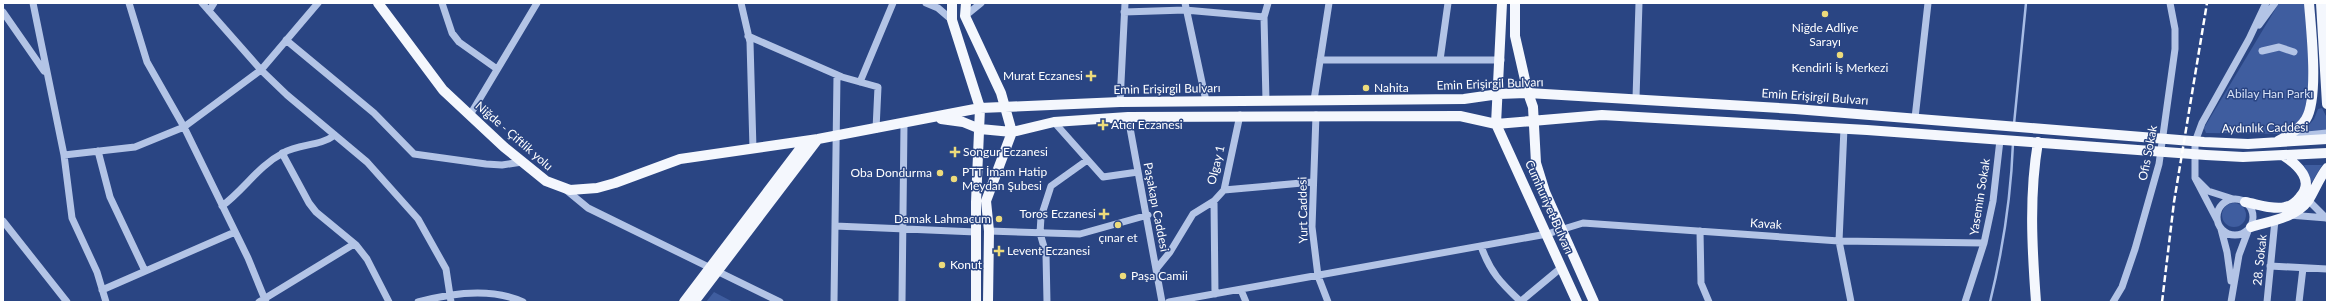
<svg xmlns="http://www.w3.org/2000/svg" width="2330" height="305" font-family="Lato,sans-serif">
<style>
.green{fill:#3f5d9f}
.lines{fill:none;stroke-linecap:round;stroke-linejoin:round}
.stream{stroke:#a8bde6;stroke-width:2.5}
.minor{stroke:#b3c4e6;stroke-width:7}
.major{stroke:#f4f7fd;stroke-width:10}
.rail{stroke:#fff;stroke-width:2.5;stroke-dasharray:7 3;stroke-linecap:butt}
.poi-dot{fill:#eddb7b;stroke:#2a4583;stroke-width:1.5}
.labels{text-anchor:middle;stroke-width:3;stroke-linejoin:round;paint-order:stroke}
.poi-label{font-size:12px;fill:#fff;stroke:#2a4583;text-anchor:start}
.street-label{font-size:12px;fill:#fff;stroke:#2a4583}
.park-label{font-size:12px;fill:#d6e0f5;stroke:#2a4583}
</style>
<rect width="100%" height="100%" fill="#2a4583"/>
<path class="green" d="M2279 3H2306L2310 106 2305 116 2287 134 2206 133 2204 128Z
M2322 108 2327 118V132L2301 134 2314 119 2318 109Z
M2304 165H2322L2312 182 2310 181Z
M2222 215a12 12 0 1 1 24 0a12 12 0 1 1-24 0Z
M714 292 733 302H706Z"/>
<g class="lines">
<path class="stream" d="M2014 124 2026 3
M1990 302C2003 249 2011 197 2013 143"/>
<path class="minor" d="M33 3 64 155 72 218 97 272 106 302
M129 3 147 62 184 127 248 258 266 302
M202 3 261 70 287 95 367 162 418 219 446 269 451 302
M442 3 452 33 459 42 497 69
M741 3 750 42 753 149
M926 3 938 8 952 20
M1185 3 1206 101
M1448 3 1440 60H1501
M209 11 214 3
M3 12 44 71
M1124 12 1185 10 1264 17 1268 3
M965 16 981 3
M1264 17 1266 101
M2259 25 2275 3
M748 36 842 77 878 87 876 129
M286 40 374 113 414 154 486 164 502 165 522 162
M2262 51 2279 47 2294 52
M1320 60H1440
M860 82 893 3
M1636 98 1639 3
M1314 100 1329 3
M1120 102 1125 3
M470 115 537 3
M1316 115 1312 227 1318 276 1328 302
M1128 117 1162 302
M1915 118 1928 3
M1054 122 1103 177 1138 172
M1844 128 1839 241 1851 302
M2297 136 2327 133
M98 151 110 197 145 271
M282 153 309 203 316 212 356 245 367 259 389 302
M64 155 135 147 184 127 261 70 318 3
M2197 180 2208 191 2233 199
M565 189 588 208 780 302
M1224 190 1313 182
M2217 217a18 18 0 1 1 36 0a18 18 0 1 1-36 0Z
M2308 200 2326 218
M1214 201 1215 294
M222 206C244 190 258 166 283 153 300 143 319 147 335 135
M2289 215 2327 218
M2217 220 2195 178V142L2202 123 2249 39 2266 3
M3 221 67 302
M835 226 976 232
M2221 229 2227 252 2231 281
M989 231 1080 234 1148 215
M1700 231 1701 283 1709 302
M1481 246C1490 272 1501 283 1520 301
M2270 266 2327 269
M1157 268 1170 252 1193 214 1214 201 1224 190 1240 115
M102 290 235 232
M1241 290 1246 302
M259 302 354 244
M418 302C451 293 491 287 523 302
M834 302 837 75
M902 302 904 124
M1047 302 1046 254 1040 233 1041 217 1051 186 1086 161
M1169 302 1547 234 1583 223 1839 241 1984 243
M1520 302 1562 267
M1965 302 1984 243 1993 201 2000 140
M2113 302 2122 287 2135 249 2159 164 2175 49V29L2170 3
M2231 302 2239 255 2248 231
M2267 302 2275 220
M2299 302 2303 268"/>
<path class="major" d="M378 3 443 90 504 147 546 181 570 190 597 188 615 183 680 159 818 139 980 108 1120 102 1464 99 1499 94 1528 93 1795 109 2204 142 2248 144 2327 139
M952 3V20L980 108 976 202V302
M966 3 965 16 1001 93 1012 132
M1502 3 1496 124 1577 302
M1515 3V36L1528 93 1533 107 1536 163 1545 192 1594 302
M2321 3 2327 104
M941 119 963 122 980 129 1012 132 1054 122 1128 117 1460 116 1496 124 1602 115 1867 130 2206 155 2243 157 2327 153
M2278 141C2288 136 2300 129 2306 119 2319 98 2311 29 2309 3
M2245 202C2257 204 2273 210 2285 207 2291 206 2296 202 2300 197 2315 181 2298 165 2284 156
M2251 227C2270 221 2295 218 2308 201 2315 190 2319 178 2327 168
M684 302 806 141
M694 302 818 139
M988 302 989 231 986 201 1012 132
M2036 302C2032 248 2029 195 2038 142"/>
<path class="rail" d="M2162 302 2174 202 2207 3"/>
</g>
<g class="poi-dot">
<circle cx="1825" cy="14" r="4"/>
<circle cx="1840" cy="55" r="4"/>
<path d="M1089 70h4v4h4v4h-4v4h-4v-4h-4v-4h4z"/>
<circle cx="1366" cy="88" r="4"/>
<path d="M1101 119h4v4h4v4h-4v4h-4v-4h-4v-4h4z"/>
<path d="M953 146h4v4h4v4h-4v4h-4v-4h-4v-4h4z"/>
<circle cx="940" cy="173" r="4"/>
<circle cx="954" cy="179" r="4"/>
<path d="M1102 208h4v4h4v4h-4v4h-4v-4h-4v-4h4z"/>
<circle cx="999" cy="219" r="4"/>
<circle cx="1118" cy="225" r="4"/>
<path d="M997 245h4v4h4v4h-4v4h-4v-4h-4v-4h4z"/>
<circle cx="942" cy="265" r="4"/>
<circle cx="1123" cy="276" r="4"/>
</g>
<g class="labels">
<g class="poi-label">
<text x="1825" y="32" text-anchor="middle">Niğde Adliye<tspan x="1825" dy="14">Sarayı</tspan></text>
<text x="1840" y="72" text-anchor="middle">Kendirli İş Merkezi</text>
<text x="1083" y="80" text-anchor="end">Murat Eczanesi</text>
<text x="1374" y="92">Nahita</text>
<text x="1111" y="129">Atıcı Eczanesi</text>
<text x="963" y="156">Songur Eczanesi</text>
<text x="962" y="176">PTT İmam Hatip<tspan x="962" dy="14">Meydan Şubesi</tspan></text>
<text x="932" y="177" text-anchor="end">Oba Dondurma</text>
<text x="1096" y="218" text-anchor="end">Toros Eczanesi</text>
<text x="991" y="223" text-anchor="end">Damak Lahmacum</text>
<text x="1118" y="242" text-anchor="middle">çınar et</text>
<text x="1007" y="255">Levent Eczanesi</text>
<text x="950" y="269">Konut</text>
<text x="1131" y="280">Paşa Camii</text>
</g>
<g class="street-label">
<text transform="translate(1490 84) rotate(-2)" y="4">Emin Erişirgil Bulvarı</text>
<text transform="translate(1167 89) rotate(-1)" y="4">Emin Erişirgil Bulvarı</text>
<text transform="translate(1815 97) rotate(4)" y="4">Emin Erişirgil Bulvarı</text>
<text transform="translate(2265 128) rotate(-1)" y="4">Aydınlık Caddesi</text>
<text transform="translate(514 136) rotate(41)" y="4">Niğde - Çiftlik yolu</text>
<text transform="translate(2148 153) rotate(-79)" y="4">Ofis Sokak</text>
<text transform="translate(1216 165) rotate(-76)" y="4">Olgay 1</text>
<text transform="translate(1980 197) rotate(-81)" y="4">Yasemin Sokak</text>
<text transform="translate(1156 207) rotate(79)" y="4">Paşakapı Caddesi</text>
<text transform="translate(1549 207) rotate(66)" y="4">Cumhuriyet Bulvarı</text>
<text transform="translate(1303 210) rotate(-91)" y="4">Yurt Caddesi</text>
<text transform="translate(1766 224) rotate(4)" y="4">Kavak</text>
<text transform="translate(2260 260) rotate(-84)" y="4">28. Sokak</text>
</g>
<g class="park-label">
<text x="2270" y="98">Abilay Han Parkı</text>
</g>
</g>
<rect width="2330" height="305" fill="none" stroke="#ffffff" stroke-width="8"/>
</svg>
